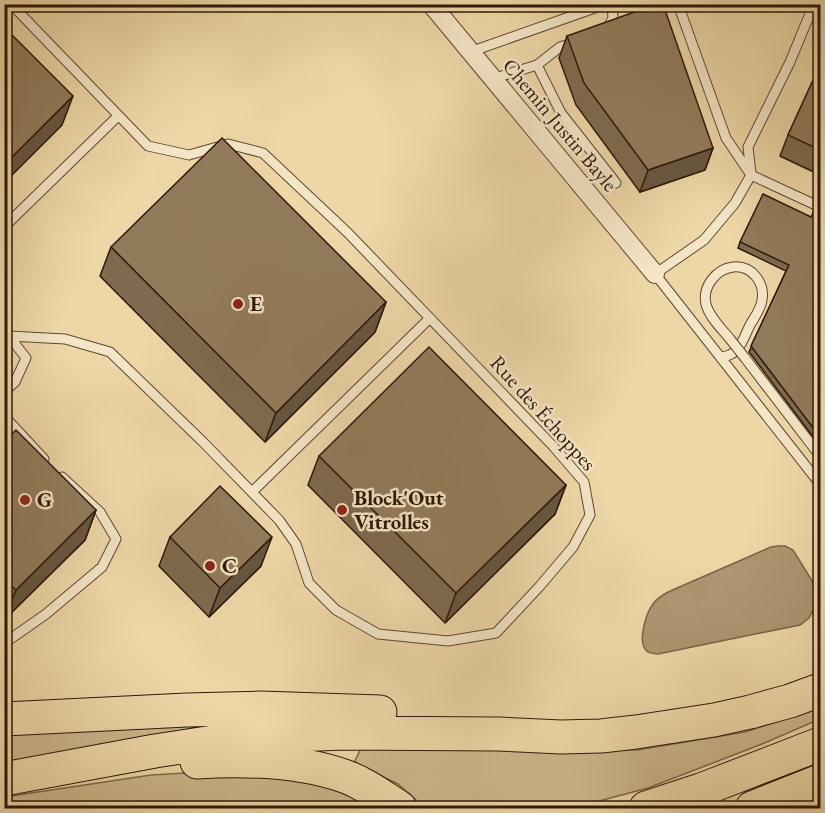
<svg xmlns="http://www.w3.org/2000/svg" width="825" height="813" font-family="'EB Garamond',serif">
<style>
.green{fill:#cdb78c;stroke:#7e684a;stroke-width:1.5}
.water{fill:#ad9671;stroke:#7a6447;stroke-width:1.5}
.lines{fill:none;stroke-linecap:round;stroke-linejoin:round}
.lane-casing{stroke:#5e4830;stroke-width:11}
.street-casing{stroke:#5e4830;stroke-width:20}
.highway-casing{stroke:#2e1808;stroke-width:35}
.lane{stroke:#f4e5c6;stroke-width:9}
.street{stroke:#f4e5c6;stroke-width:18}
.highway{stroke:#eed7a7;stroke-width:33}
.lane-bridge-casing{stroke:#5e4830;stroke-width:11;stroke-linecap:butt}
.lane-bridge{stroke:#f4e5c6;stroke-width:9}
.wall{fill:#7e6a4e;stroke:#2e1808;stroke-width:1.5}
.shaded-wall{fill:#665640;stroke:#2e1808;stroke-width:1.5}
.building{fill:#927b5b;stroke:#2e1808;stroke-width:1.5}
.poi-dot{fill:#8f2418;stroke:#f4e5c6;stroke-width:2}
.labels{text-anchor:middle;stroke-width:5;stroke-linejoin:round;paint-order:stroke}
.street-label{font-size:21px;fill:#2e1808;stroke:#f4e5c6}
.poi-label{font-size:21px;font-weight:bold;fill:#2e1808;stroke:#f4e5c6;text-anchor:start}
</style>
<rect width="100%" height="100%" fill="#eed7a7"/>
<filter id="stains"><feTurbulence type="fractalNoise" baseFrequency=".00333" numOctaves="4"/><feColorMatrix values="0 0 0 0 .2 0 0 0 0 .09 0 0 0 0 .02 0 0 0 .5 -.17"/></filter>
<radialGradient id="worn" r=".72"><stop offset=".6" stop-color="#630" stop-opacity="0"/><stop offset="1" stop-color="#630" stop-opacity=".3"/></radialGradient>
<path class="green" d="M820 708V719L762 744 648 788 573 808H425L398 784 354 763 365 740 545 749 637 750 745 732Z
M284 717 201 732 5 762V731Z
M239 770 306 778 370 804 375 808H5V797L151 775Z"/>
<path class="water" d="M778 546H785L793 550 811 579 816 591V604L809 618 800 625 658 654C656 654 649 653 648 652 636 645 646 613 653 604 656 599 663 595 668 592L771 547Z"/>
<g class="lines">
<defs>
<path id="lane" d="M678 4 726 138 751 175
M606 31 613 18 612 4
M470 52 606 4
M537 65 560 47 573 43
M492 79 537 65 561 113 616 183
M751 173 748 147 790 62 814 4
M820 207 751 175 735 203 704 240 655 274 820 484
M4 227 118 116
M4 330 9 336 65 339 110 352 203 442 279 520 296 544 309 583 336 610 378 634 448 641 496 633 539 587 573 547 590 515 584 482 553 446 348 233 263 153 228 144 189 155 148 146 11 4
M721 357C740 355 742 341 750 325 754 318 761 309 762 300 765 283 752 265 733 267 716 269 702 287 706 304 709 317 722 329 730 339
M745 358 820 456
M4 392 15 382 26 358 9 336
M4 416 44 459
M252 492 430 318
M4 640H9L46 614 102 567 116 539 100 512 62 477"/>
<path id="street" d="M431 4 655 274"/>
<path id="highway" d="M4 719 187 710 261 708 380 712
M197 762C245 759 298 760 344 776 364 783 383 797 400 808
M4 779 155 751 246 737 343 733 499 734 561 737 601 736 636 732 714 720 750 712 790 701 820 690
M646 808 701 790 820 744
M752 808 820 781"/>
</defs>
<use href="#lane" class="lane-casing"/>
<use href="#street" class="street-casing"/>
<use href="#highway" class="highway-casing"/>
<use href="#lane" class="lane"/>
<use href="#street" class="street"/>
<use href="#highway" class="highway"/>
<defs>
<path id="lane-bridge" d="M730 339 745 358"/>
</defs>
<use href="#lane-bridge" class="lane-bridge-casing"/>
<use href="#lane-bridge" class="lane-bridge"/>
</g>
<path class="wall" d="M567 36 713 148 705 170 640 192 576 105 559 58Z
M820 65V175L780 156 788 135Z
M820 214V446L749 352 786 271 738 248 740 242Z
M111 247 386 302 375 332 265 442 100 276Z
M4 441 96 510 85 540 5 619Z
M319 456 566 485 555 514 445 623 308 485Z
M170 537 261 566 209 617 159 566Z"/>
<path class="shaded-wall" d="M73 96 62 125 4 183V165Z
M713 148 705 170 640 192 648 170Z
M386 302 375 332 265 442 276 413Z
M566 485 555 514 445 623 456 593Z
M96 510 85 540 5 619 16 590Z
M272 537 261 566 209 617 220 588Z"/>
<path class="building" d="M657 4H663L713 148 648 170 584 83 567 36Z
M4 27 73 96 4 165Z
M820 65V150L788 135Z
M222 138 386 302 276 413 111 247Z
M763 194 811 217 814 211 820 214V437L751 346 789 265 740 242Z
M429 347 566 485 456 593 319 456Z
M16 430 96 510 16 590 4 579V441Z
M220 486 272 537 220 588 170 537Z"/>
<g class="poi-dot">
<circle cx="238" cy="304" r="6"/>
<circle cx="25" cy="500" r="6"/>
<circle cx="342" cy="510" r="6"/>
<circle cx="210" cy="566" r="6"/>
</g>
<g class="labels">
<g class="street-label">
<text transform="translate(560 125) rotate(50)" y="7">Chemin Justin Bayle</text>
<text transform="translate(543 413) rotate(48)" y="7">Rue des Échoppes</text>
</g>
<g class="poi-label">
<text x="250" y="311">E</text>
<text x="354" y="505">Block'Out<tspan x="354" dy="24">Vitrolles</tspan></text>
<text x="37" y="507">G</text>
<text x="222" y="573">C</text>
</g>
</g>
<rect width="825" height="813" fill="none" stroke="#eed7a7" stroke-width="24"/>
<rect x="6" y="6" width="813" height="801" fill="none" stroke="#2e1808" stroke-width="3"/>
<rect x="12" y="12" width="801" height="789" fill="none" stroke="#2e1808" stroke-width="1.5"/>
<rect width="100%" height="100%" filter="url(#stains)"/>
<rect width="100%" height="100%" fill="url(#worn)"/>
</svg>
